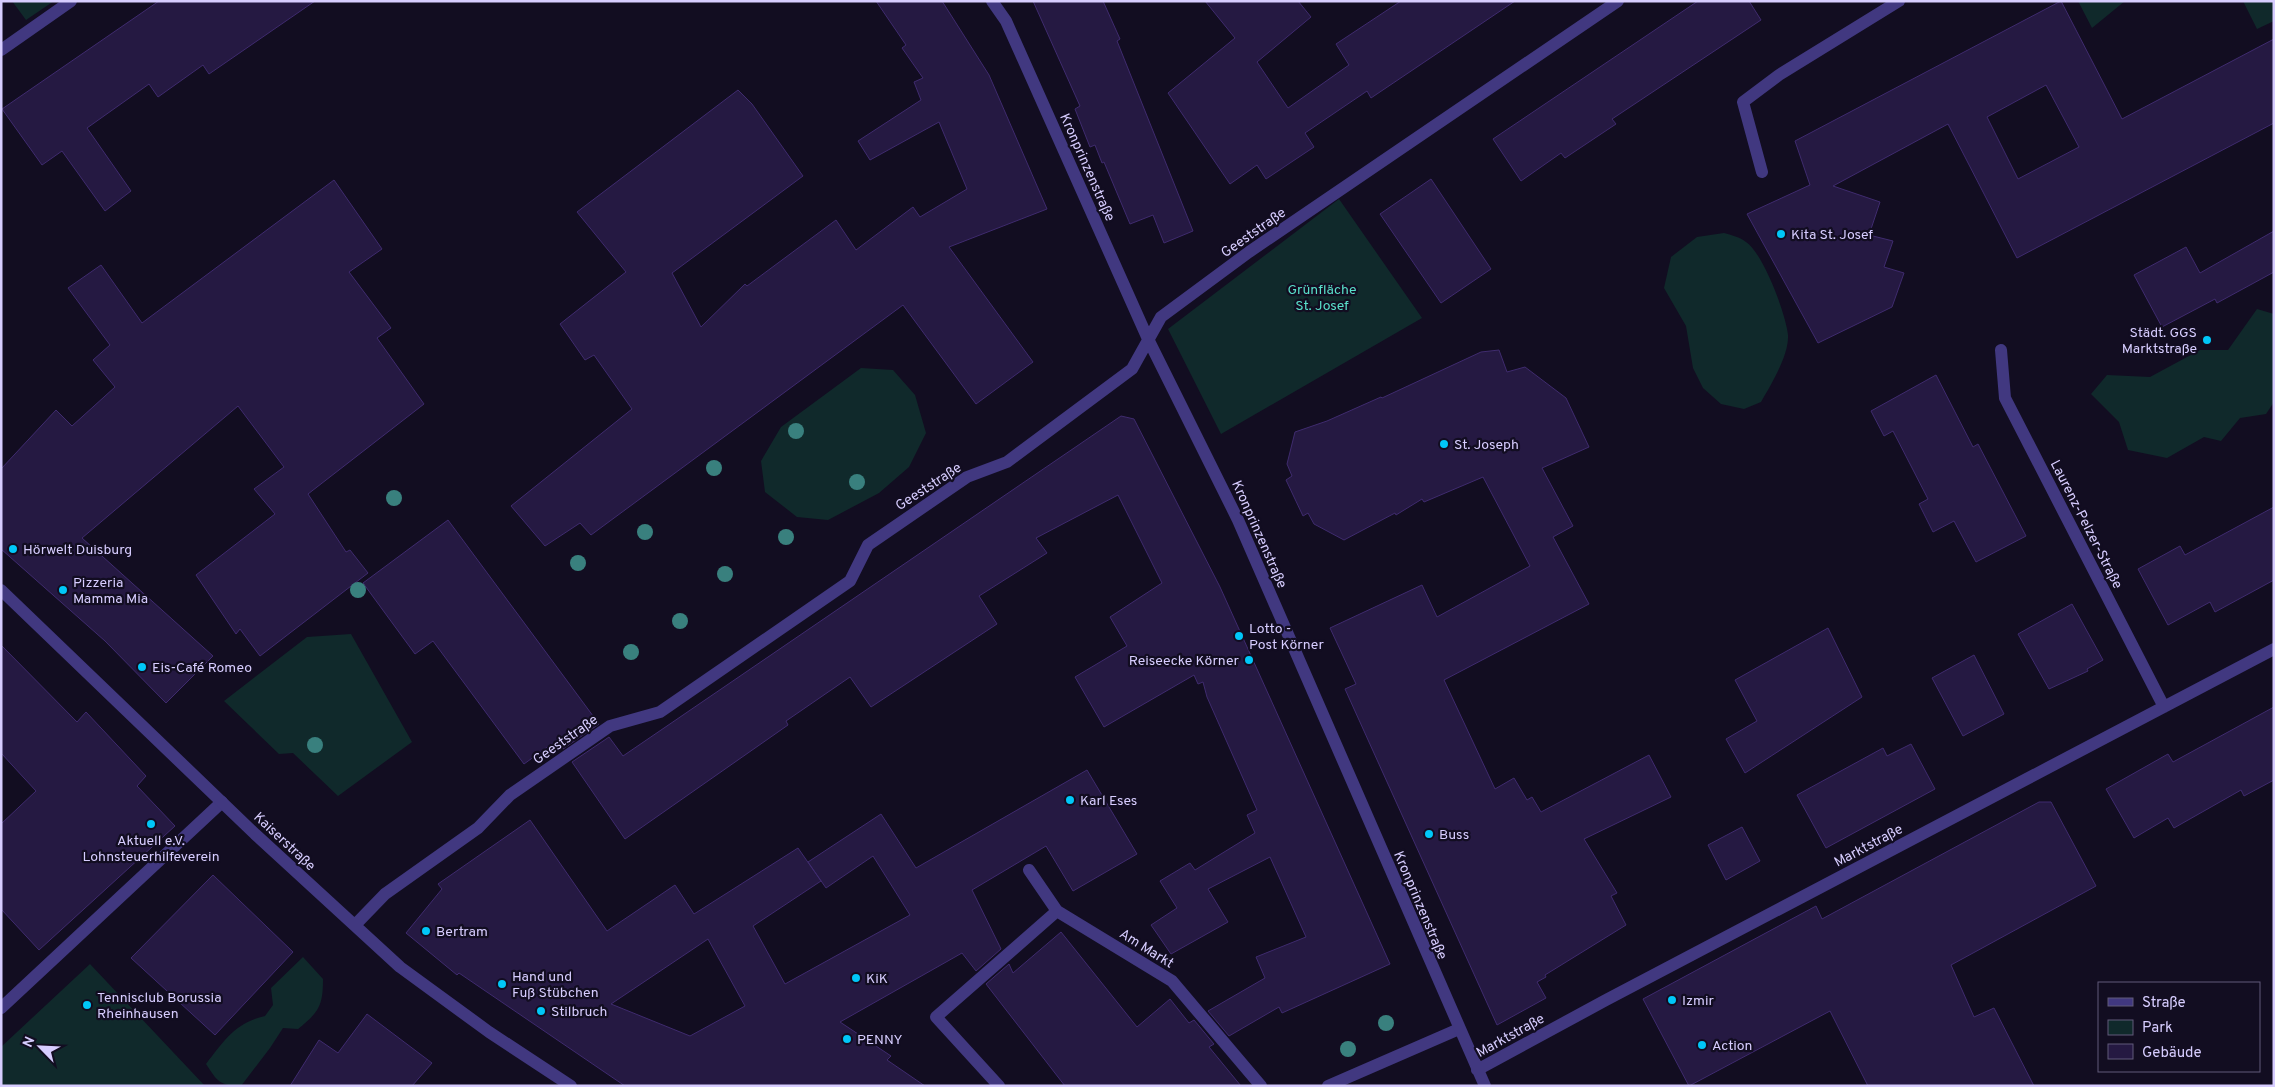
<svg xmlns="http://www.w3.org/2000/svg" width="2275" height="1087" font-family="Overpass,sans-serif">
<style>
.green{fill:#10292b}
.building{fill:#251942;stroke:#3f2b6e;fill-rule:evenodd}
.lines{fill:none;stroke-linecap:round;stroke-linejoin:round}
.service{stroke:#413880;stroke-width:12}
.minor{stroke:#413880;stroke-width:12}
.tree{fill:#39807e}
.poi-dot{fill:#00c7f8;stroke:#120d21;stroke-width:2}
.labels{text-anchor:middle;stroke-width:4.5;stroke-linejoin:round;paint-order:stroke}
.street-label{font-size:14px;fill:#d7cdff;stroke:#120d21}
.poi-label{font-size:14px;fill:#d7cdff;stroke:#120d21;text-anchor:start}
.park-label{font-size:14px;fill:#59dfca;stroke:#120d21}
</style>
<rect width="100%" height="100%" fill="#120d21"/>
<path class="green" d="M12 1H54L26 20Z
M2078 1H2125L2092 28Z
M2243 1H2274V21L2257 29Z
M1339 199 1422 318 1221 434 1168 329Z
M1724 233C1731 235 1740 237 1746 242 1763 253 1786 314 1788 335 1789 355 1771 385 1761 402L1744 409 1721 404 1703 388 1693 368 1686 326 1664 288 1671 257 1697 237Z
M2257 309 2274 314V402L2266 414 2240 418 2221 441 2204 437 2167 458 2128 450 2119 422 2091 394 2107 375 2150 377 2200 350H2228Z
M861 368 893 370 915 395 926 433 909 467 879 493 828 520 797 517 765 492 761 461 781 427Z
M351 634 412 742 338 796 293 753 279 754 224 701 307 637Z
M303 957 323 979C323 1006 319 1012 298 1029L283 1028 270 1048 241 1086C220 1086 217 1081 206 1064 224 1041 235 1023 265 1016L273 1005 271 988Z
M90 964 205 1086H1V1047Z"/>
<path class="building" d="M159 1H315L209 74 203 65 158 97 149 84 87 128 131 191 105 211 62 151 42 165 2 109Z
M876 1H942L989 75 1047 209 949 247 1033 362 976 404 903 305 591 535 580 523 545 546 511 506 632 409 594 355 585 360 560 324 626 272 577 212 738 90 752 104 803 176 672 273 701 327 745 284 747 286 836 220 856 250 913 207 920 217 967 189 939 122 870 160 858 141 921 100 914 82 923 78 902 48 906 45Z
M1033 1H1103L1120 39 1117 41 1193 231 1164 243 1153 215 1130 224 1104 162 1102 163 1095 145 1090 147 1075 109 1080 106Z
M1205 1H1298L1311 17 1257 62 1288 108 1349 65 1336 44 1401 1H1515L1371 98 1367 91 1305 133 1314 147 1266 179 1257 165 1230 184 1168 93 1235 38Z
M1698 1H1749L1761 20 1612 119 1616 124 1565 158 1561 153 1521 181 1493 139Z
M2061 1 2122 119 2274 39V123L2017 258 1948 124 1833 186 1880 202 1869 235 1893 241 1884 267 1904 273 1892 307 1818 343 1747 214 1810 185 1795 141ZM2046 85 2079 147 2018 179 1987 117Z
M1431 179 1491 269 1441 303 1380 214Z
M334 180 382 249 349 272 391 328 377 338 424 404 308 494 346 552 350 550 368 573 260 656 240 629 236 634 196 575 275 514 254 489 284 467 238 406 82 538 213 656 166 703 105 641 1 549V469L56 410 72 426 115 387 93 360 110 345 68 288 101 265 142 323Z
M2274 231V272L2217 303 2215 299 2162 327 2134 275 2186 247 2200 273Z
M1499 350 1507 372 1525 367 1566 398 1589 447 1542 468 1573 526 1553 537 1589 604 1444 680 1495 789 1514 778 1527 800 1532 797 1541 812 1649 755 1671 797 1584 839 1617 893 1611 896 1626 925 1545 975 1546 977 1537 982 1546 998 1497 1025 1345 689 1356 684 1330 628 1422 585 1437 617 1530 566 1483 477 1424 502 1422 499 1396 515 1395 513 1344 540 1314 524 1308 513 1303 516 1286 480 1292 476 1287 464 1295 432 1327 421 1381 397 1382 398 1481 352Z
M1936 375 1973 447 1978 444 2026 536 1976 562 1954 521 1933 532 1919 504 1928 499 1893 431 1884 436 1871 411Z
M1121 416 1134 419 1220 587 1390 964 1282 1013 1279 1007 1229 1036 1208 1011 1265 978 1256 957 1306 937 1270 857 1208 889 1228 922 1171 954 1151 925 1177 908 1160 881 1190 863 1195 870 1255 833 1247 815 1257 810 1207 697 1203 682 1198 684 1194 675 1104 727 1075 677 1127 646 1110 617 1162 583 1118 495 1036 538 1047 553 979 596 997 624 871 707 850 677 786 721 788 725 625 839 572 762 609 737 623 756Z
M2274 507V580L2215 612 2210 602 2168 625 2138 569 2180 546 2185 555Z
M448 520 599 724 563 749 557 740 524 764 433 641 415 654 363 583Z
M2072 604 2103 660 2087 669 2088 671 2049 689 2018 634Z
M1828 628 1862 697 1745 773 1726 739 1757 721 1735 680Z
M1 645 77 722 86 712 146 776 137 786 175 826 39 950 1 909V824L36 791 1 753Z
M1974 655 2004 714 1963 736 1932 678Z
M2274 707V780L2244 796 2241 790 2174 828 2168 818 2134 838 2106 789 2168 754 2173 762Z
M1911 744 1935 789 1826 848 1797 795 1883 748 1887 756Z
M1087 770 1137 854 1073 891 1046 846 972 890 1001 949 976 971 962 953 840 1022 891 1056 887 1060 925 1086H625L459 973 457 975 406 933 442 889 438 884 530 820 607 931 675 885 694 914 798 848 821 881 753 926 785 984 910 915 873 856 826 888 808 862 881 814 916 868ZM708 939 745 1006 690 1036 611 1004Z
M2039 802H2051L2096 886 1951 965 1974 1017 1994 1008 2034 1086H1868L1830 1011 1689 1086 1643 999 1816 906 1822 919Z
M1742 827 1760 861 1726 880 1708 845Z
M213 875 293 952 215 1035 131 958Z
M1061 932 1137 1027 1170 999 1189 1023 1194 1020 1214 1044 1209 1047 1241 1086H1065L986 984 1009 964 1013 973Z
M367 1014 432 1063 412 1086H290L319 1040 338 1053Z"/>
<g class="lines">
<path class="service" d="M1762 172 1743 102 1779 75 1899 1
M1029 870 1057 911 1172 981 1261 1086
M1 1008 222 802
M999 1086 936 1017 1057 911
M1328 1086 1459 1029"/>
<path class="minor" d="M992 1 1006 21 1148 339 1238 520 1485 1086
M1 50 71 1
M2001 350 2005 398 2164 707
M1 590 255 834 400 967 489 1032 571 1086
M355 925 385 894 478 828 510 795 610 726 660 712 850 581 868 545 967 477 1007 462 1132 369 1161 317 1249 252 1618 1
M1477 1070 1606 1000 2274 649"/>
</g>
<g class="tree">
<circle cx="796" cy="431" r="8"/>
<circle cx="714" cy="468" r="8"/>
<circle cx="857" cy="482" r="8"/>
<circle cx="394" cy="498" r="8"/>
<circle cx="645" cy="532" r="8"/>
<circle cx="786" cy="537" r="8"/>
<circle cx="578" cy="563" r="8"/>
<circle cx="725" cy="574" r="8"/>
<circle cx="358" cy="590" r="8"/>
<circle cx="680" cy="621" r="8"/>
<circle cx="631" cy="652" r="8"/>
<circle cx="315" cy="745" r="8"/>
<circle cx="1386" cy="1023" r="8"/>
<circle cx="1348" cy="1049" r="8"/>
</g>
<g class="poi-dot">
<circle cx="1781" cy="234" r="5"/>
<circle cx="2207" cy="340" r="5"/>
<circle cx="1444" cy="444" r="5"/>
<circle cx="13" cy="549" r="5"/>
<circle cx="63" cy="590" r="5"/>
<circle cx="1239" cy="636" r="5"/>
<circle cx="1249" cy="660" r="5"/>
<circle cx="142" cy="667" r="5"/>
<circle cx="1070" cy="800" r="5"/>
<circle cx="151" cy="824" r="5"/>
<circle cx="1429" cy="834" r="5"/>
<circle cx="426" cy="931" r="5"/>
<circle cx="856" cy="978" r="5"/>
<circle cx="502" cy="984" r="5"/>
<circle cx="1672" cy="1000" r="5"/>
<circle cx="87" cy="1005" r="5"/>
<circle cx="541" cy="1011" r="5"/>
<circle cx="847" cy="1039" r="5"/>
<circle cx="1702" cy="1045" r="5"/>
</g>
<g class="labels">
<g class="street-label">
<text transform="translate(1088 167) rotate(66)" y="5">Kronprinzenstraße</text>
<text transform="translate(1253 232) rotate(-35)" y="5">Geeststraße</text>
<text transform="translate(928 486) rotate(-33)" y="5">Geeststraße</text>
<text transform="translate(2087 524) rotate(63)" y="5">Laurenz-Pelzer-Straße</text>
<text transform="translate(1260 534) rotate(66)" y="5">Kronprinzenstraße</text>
<text transform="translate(565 739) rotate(-35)" y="5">Geeststraße</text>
<text transform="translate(285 841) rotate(43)" y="5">Kaiserstraße</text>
<text transform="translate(1868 845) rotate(-28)" y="5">Marktstraße</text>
<text transform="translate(1421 905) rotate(67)" y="5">Kronprinzenstraße</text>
<text transform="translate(1147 948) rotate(32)" y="5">Am Markt</text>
<text transform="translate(1510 1035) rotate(-29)" y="5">Marktstraße</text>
</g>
<g class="poi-label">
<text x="1791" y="239">Kita St. Josef</text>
<text x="2197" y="337" text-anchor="end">Städt. GGS<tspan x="2197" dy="16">Marktstraße</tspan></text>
<text x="1454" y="449">St. Joseph</text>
<text x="23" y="554">Hörwelt Duisburg</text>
<text x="73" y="587">Pizzeria<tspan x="73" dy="16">Mamma Mia</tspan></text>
<text x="1249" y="633">Lotto -<tspan x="1249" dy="16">Post Körner</tspan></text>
<text x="1239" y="665" text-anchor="end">Reiseecke Körner</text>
<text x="152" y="672">Eis-Café Romeo</text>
<text x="1080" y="805">Karl Eses</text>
<text x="1439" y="839">Buss</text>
<text x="151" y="845" text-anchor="middle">Aktuell e.V.<tspan x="151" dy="16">Lohnsteuerhilfeverein</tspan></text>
<text x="436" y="936">Bertram</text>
<text x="512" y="981">Hand und<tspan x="512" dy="16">Fuß Stübchen</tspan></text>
<text x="866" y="983">KiK</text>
<text x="97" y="1002">Tennisclub Borussia<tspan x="97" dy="16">Rheinhausen</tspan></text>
<text x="1682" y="1005">Izmir</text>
<text x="551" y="1016">Stilbruch</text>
<text x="857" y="1044">PENNY</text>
<text x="1712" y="1050">Action</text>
</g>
<g class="park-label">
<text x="1322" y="294">Grünfläche<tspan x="1322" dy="16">St. Josef</tspan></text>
</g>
</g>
<rect width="2275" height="1087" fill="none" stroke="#d7cdff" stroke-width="5"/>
<rect x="2098" y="982" width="162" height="90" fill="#120d21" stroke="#615a7a"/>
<rect x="2108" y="998" width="25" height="8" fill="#413880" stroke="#615a7a"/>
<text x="2142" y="1007" font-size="15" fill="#d7cdff">Straße</text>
<rect x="2108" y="1020" width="25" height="15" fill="#10292b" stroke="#615a7a"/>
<text x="2142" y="1032" font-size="15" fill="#d7cdff">Park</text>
<rect x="2108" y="1044" width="25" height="15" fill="#251942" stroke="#615a7a"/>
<text x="2142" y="1057" font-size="15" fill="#d7cdff">Gebäude</text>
<g transform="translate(40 1047) rotate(294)" stroke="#120d21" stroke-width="4" paint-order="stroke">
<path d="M0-4L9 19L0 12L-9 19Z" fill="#d7cdff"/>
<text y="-8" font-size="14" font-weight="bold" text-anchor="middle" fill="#d7cdff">N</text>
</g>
</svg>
